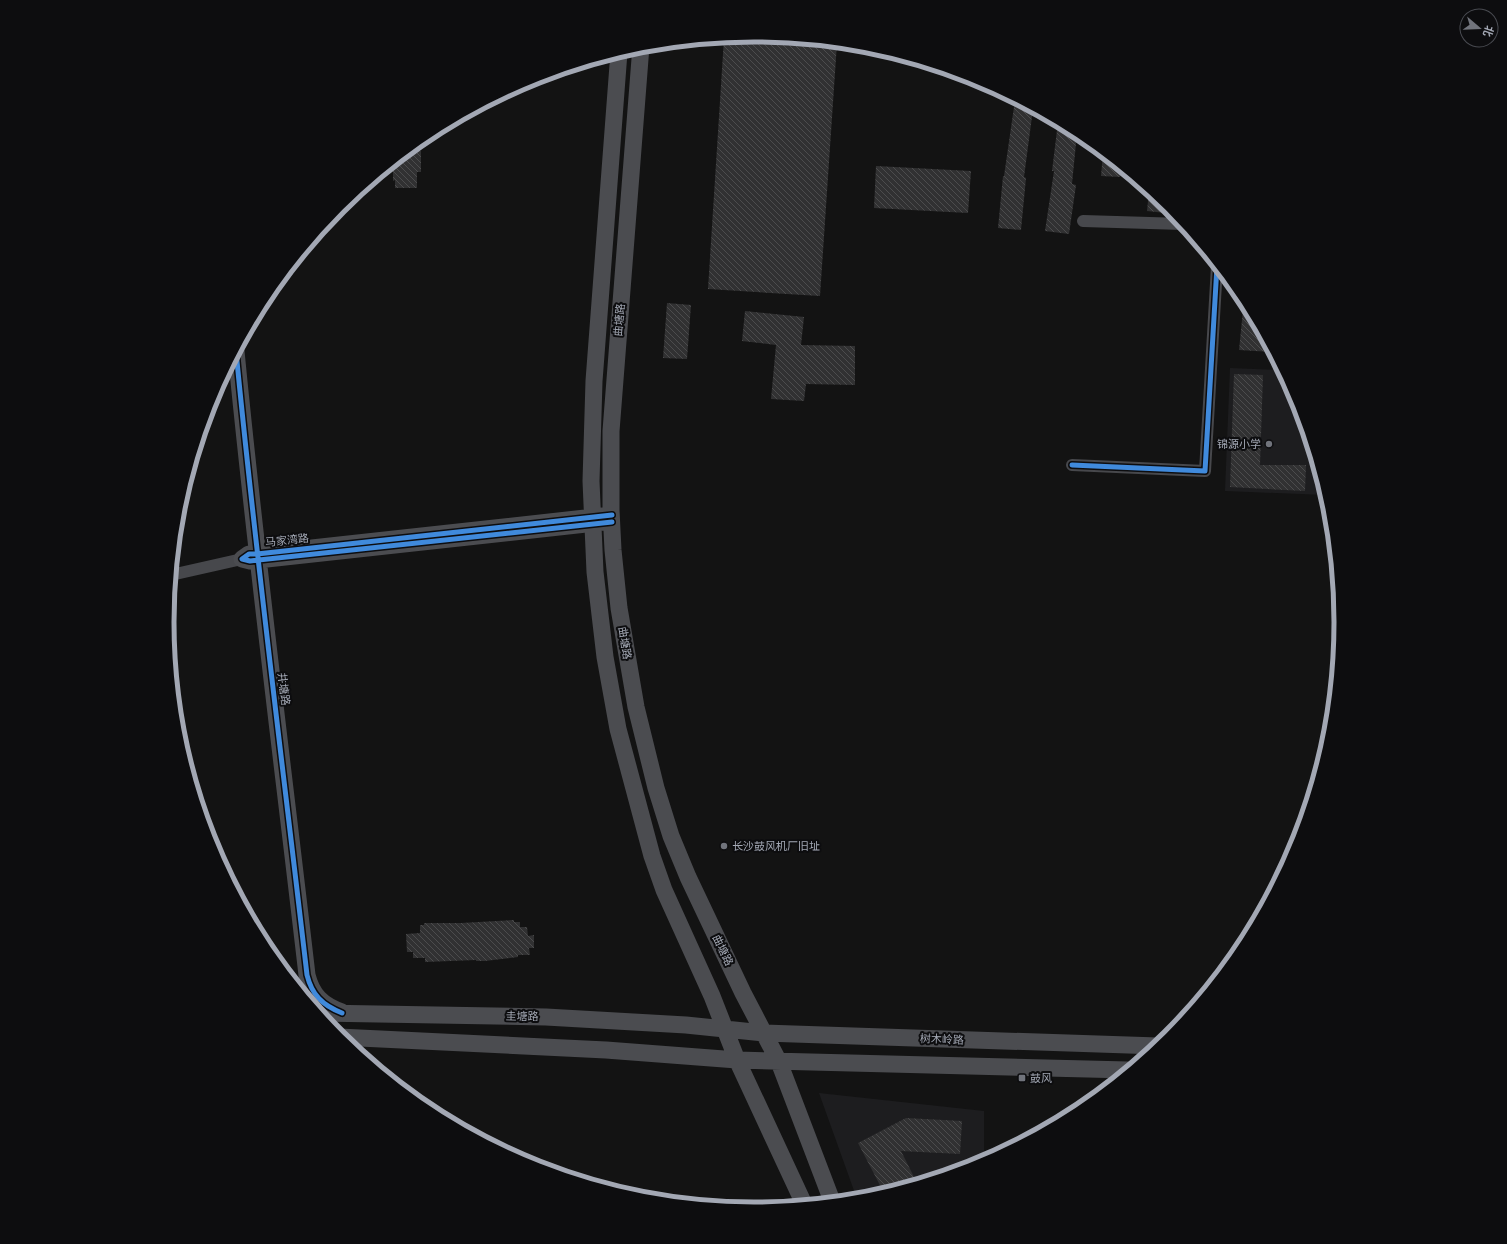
<svg xmlns="http://www.w3.org/2000/svg" width="1507" height="1244" font-family="Manrope,'Noto Sans SC',sans-serif">
<style>
.built{fill:#1d1d1f}
.building{fill:url(#building-back-hatch)}
.lines{fill:none;stroke-linecap:round;stroke-linejoin:round}
.street{stroke:#47484c;stroke-width:12}
.secondary{stroke:#4b4c50;stroke-width:17}
.cycleway-casing{stroke:#0d0d0f;stroke-width:8}
.cycleway{stroke:#408adc;stroke-width:5}
.poi-dot{fill:#71747c;stroke:#0d0d0f;stroke-width:1.5}
.labels{text-anchor:middle;stroke-width:4;stroke-linejoin:round;paint-order:stroke}
.street-label{font-size:11px;fill:#a3a8b4;stroke:#0d0d0f}
.poi-label{font-size:11px;fill:#a3a8b4;stroke:#0d0d0f;text-anchor:start}
.rim{fill:none;stroke:#a3a8b4;stroke-width:5}
</style>
<defs>
<pattern id="building-back-hatch" width="6" height="6" patternUnits="userSpaceOnUse"><rect width="6" height="6" fill="#313132"/><path d="M-1 5l2 2M0 0l6 6M5-1l2 2" fill="none" stroke="#4c4c4d"/></pattern>
</defs>
<rect width="100%" height="100%" fill="#131313"/>
<path class="built" d="M1230 368 1281 370 1296 398 1325 495 1225 491Z
M819 1093 984 1111V1161L978 1164 868 1198 857 1199Z"/>
<path class="building" d="M754 35 837 43 820 296 708 289 724 38Z
M1015 100 1033 109 1024 177 1026 178 1021 230 998 228 1003 176H1004Z
M1058 122 1077 133 1072 184 1076 185 1069 234 1045 231 1054 171H1052Z
M417 142V151H421V172H417V188H395V180L393 181V162Z
M1103 153 1121 168 1120 177 1101 176Z
M876 166 971 171 968 213 874 208Z
M1149 191 1169 207 1175 214 1147 211Z
M1244 300 1272 352 1239 350Z
M667 303 691 305 687 359 663 358Z
M745 311 804 317 801 345 855 346V385L806 384 804 401 771 399 776 345 742 341Z
M1234 374 1263 375 1260 465H1306L1305 491 1230 487Z
M514 920V922H520V927H527L528 936 534 935V948H529L530 955H518V957L485 961H476V960L425 962V958H413V952H407L406 934 420 933V925H424V923H461Z
M906 1118 962 1121 960 1154 901 1151 917 1183 884 1193 858 1143Z"/>
<g class="lines">
<path class="street" d="M1083 221 1183 224
M1072 465 1205 471 1217 266
M171 575 242 559"/>
<path class="secondary" d="M641 46 611 431V510L613 550 619 608 636 707 656 788 671 836 688 877 743 993 779 1062 832 1201
M619 52 594 381 591 481 595 572 605 657 618 729 652 856 664 890 712 996 737 1060 804 1204
M236 351C256 559 283 767 307 975 312 995 322 1005 342 1012
M603 516 257 554H249L242 559 250 561 604 522
M319 1013 546 1017 686 1025 764 1033 1158 1046
M339 1037 606 1050 737 1060 1128 1070"/>
<defs>
<path id="cycleway" d="M236 351C256 559 283 767 307 975 312 995 322 1005 342 1013
M1072 465 1205 471 1217 266
M612 515 257 554H249L242 559 250 561 612 522"/>
</defs>
<use href="#cycleway" class="cycleway-casing"/>
<use href="#cycleway" class="cycleway"/>
</g>
<g class="poi-dot">
<circle cx="1269" cy="444" r="4"/>
<circle cx="724" cy="846" r="4"/>
<rect x="1018" y="1074" width="8" height="8" rx="2"/>
</g>
<g class="labels">
<g class="street-label">
<text transform="translate(619 320) rotate(-85)" y="4">曲塘路</text>
<text transform="translate(287 540) rotate(-6)" y="4">马家湾路</text>
<text transform="translate(625 643) rotate(81)" y="4">曲塘路</text>
<text transform="translate(284 689) rotate(83)" y="4">井塘路</text>
<text transform="translate(723 950) rotate(64)" y="4">曲塘路</text>
<text transform="translate(522 1016) rotate(1)" y="4">圭塘路</text>
<text transform="translate(942 1039) rotate(2)" y="4">树木岭路</text>
</g>
<g class="poi-label">
<text x="1261" y="448" text-anchor="end">锦源小学</text>
<text x="732" y="850">长沙鼓风机厂旧址</text>
<text x="1030" y="1082">鼓风</text>
</g>
</g>
<path d="M0 0H1507V1244H0ZM174 622a580 580 0 1 1 1160 0a580 580 0 1 1-1160 0Z" fill="#0d0d0f" fill-rule="evenodd"/>
<path class="rim" d="M174 622a580 580 0 1 1 1160 0a580 580 0 1 1-1160 0Z"/>
<g transform="translate(1479 28) rotate(109)"><circle r="19" fill="#0d0d0f" stroke="#494b51"/>
<path d="M0-3L7 15L0 10L-7 15Z" fill="#71747c"/>
<text y="-6" font-size="11" font-weight="bold" text-anchor="middle" fill="#a3a8b4">北</text>
</g>
</svg>
